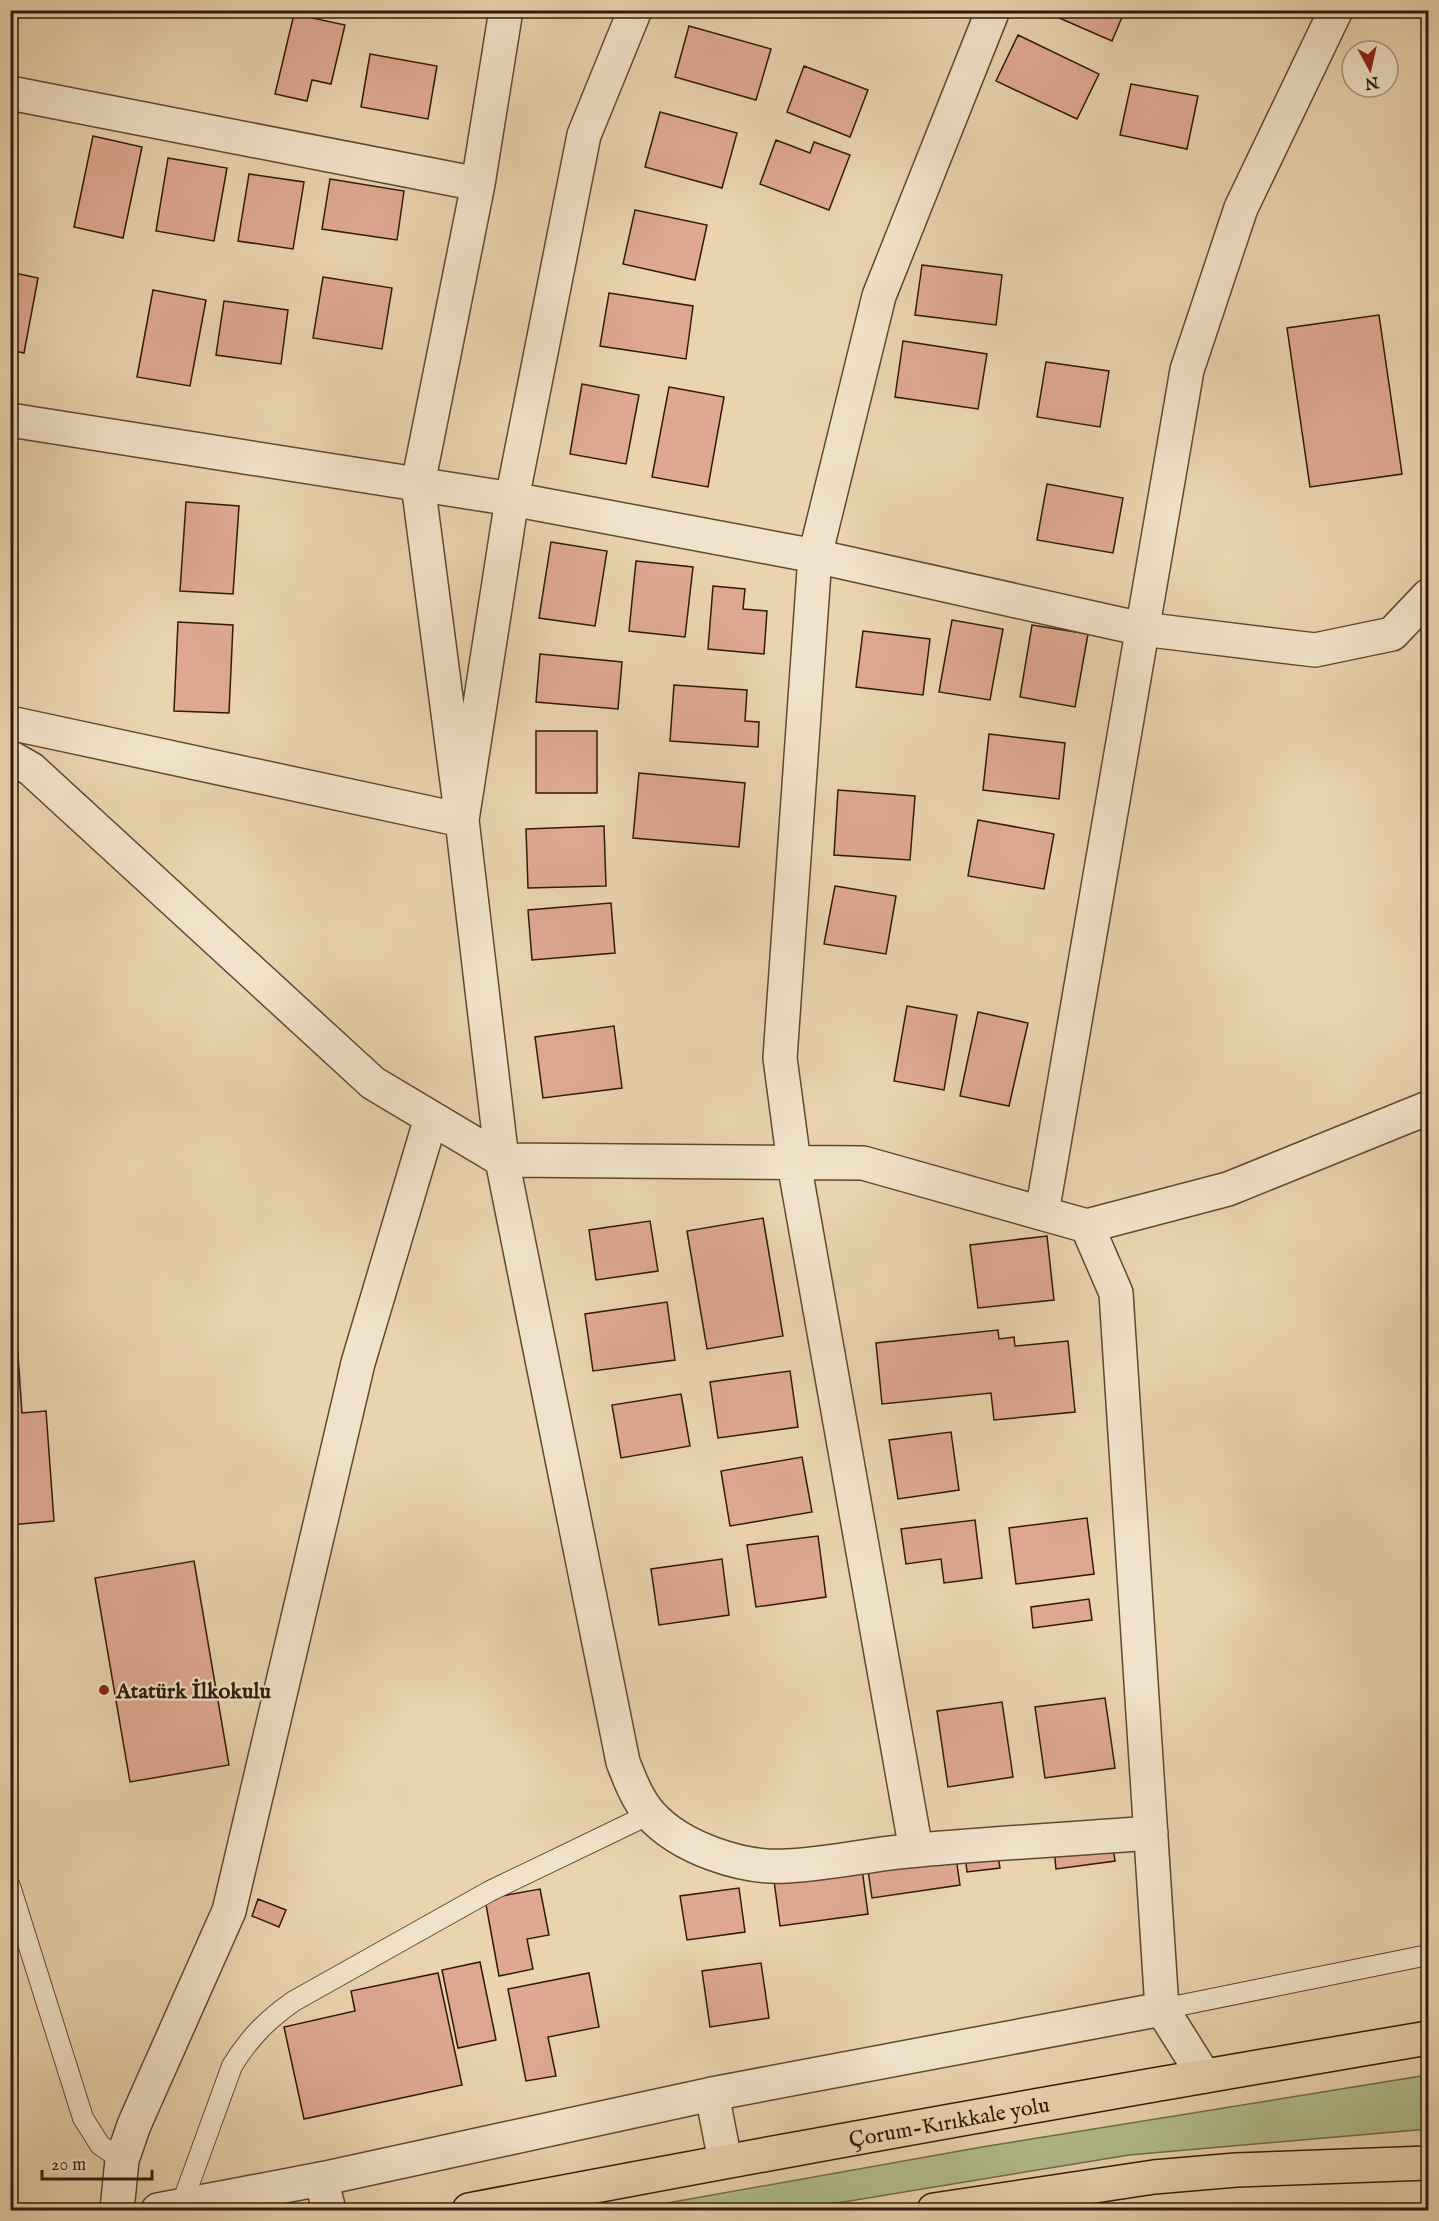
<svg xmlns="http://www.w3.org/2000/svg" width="1439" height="2221" font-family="'IM FELL English',serif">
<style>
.green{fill:#b3bd8d;stroke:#716c4c;stroke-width:1.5}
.building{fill:#e0a893;stroke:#2f1a0c;stroke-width:1.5}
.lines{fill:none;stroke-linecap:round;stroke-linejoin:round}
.service-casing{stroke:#5e4835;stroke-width:22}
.minor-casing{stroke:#5e4835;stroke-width:36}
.tertiary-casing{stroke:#5e4835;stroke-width:36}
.trunk-casing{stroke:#2f1a0c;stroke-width:36}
.service{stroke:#f1e3cb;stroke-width:20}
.minor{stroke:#f1e3cb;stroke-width:33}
.tertiary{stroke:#f1e3cb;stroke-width:33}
.trunk{stroke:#e9d4af;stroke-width:33}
.poi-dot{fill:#8f2418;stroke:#f1e3cb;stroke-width:2}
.labels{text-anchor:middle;stroke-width:4.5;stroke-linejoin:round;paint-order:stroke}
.poi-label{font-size:22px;font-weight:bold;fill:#2f1a0c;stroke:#f1e3cb;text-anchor:start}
.street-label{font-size:22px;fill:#2f1a0c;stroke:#f1e3cb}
</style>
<rect width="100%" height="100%" fill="#e9d4af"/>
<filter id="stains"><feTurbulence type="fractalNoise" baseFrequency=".00333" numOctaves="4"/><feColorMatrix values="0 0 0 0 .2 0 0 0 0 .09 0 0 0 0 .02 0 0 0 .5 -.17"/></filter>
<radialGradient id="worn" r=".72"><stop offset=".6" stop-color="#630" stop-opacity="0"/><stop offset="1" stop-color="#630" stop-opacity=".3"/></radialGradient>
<path class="green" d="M1428 2075V2129L1129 2155 795 2210H628L982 2147Z"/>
<path class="building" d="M1041 10H1125L1112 41Z
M294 14 345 25 331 84 312 80 307 101 275 94Z
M689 26 771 49 756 100 675 77Z
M1018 35 1099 74 1077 119 996 81Z
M370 54 437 66 428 119 361 107Z
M804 66 868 90 850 137 787 112Z
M1131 84 1198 96 1187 149 1120 135Z
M660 112 737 133 722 188 645 167Z
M93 136 142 147 123 238 74 227Z
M776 140 810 153 814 142 850 155 829 210 760 184Z
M168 158 227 168 214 241 156 231Z
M249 174 304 182 293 249 238 241Z
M330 179 404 191 397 240 322 229Z
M635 210 707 225 695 280 623 264Z
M922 265 1002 275 996 325 915 315Z
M10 272 38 278 24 353 10 350Z
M323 277 392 288 382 349 313 338Z
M153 290 206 300 190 386 137 377Z
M609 293 693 306 686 359 600 346Z
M224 301 288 310 281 364 216 355Z
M1379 315 1402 474 1310 487 1287 328Z
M903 341 987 354 978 409 895 397Z
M1046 362 1109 371 1100 427 1037 417Z
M582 384 639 395 626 464 570 454Z
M669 387 724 397 708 487 652 477Z
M10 463 17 464 16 538H10Z
M1047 484 1123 498 1113 553 1037 540Z
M186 502 239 506 233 594 180 591Z
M551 542 607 551 595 626 539 618Z
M636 561 693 567 685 637 629 631Z
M713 586 745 589 743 609 767 611 764 654 708 649Z
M952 620 1003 629 990 700 939 692Z
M178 622 233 625 229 713 174 711Z
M1032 625 1088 634 1075 707 1020 697Z
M863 631 930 639 923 695 856 687Z
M540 654 622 662 618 709 536 702Z
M674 685 747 690 745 721 759 722 758 747 670 741Z
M536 731H597V793H536Z
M989 734 1065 743 1059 799 983 790Z
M639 773 745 783 739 847 633 838Z
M838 790 915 796 910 860 834 855Z
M978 820 1054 834 1044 889 968 876Z
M604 826 606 886 528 888 526 829Z
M835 886 896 896 886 954 824 944Z
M611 903 615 953 532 960 528 910Z
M907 1006 957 1015 944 1090 894 1081Z
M978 1012 1028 1023 1009 1106 960 1096Z
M614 1026 622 1088 543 1098 535 1037Z
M763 1218 783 1336 707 1349 687 1231Z
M650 1221 658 1271 596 1280 589 1230Z
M1047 1236 1054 1300 978 1308 970 1245Z
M14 1299 22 1413 46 1411 54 1521 10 1525V1300Z
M667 1302 675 1360 593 1371 585 1314Z
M998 1330 999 1339 1014 1337 1015 1346 1068 1341 1075 1412 994 1420 991 1393 882 1404 876 1343Z
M790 1371 798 1427 718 1438 710 1382Z
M681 1394 690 1446 621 1458 612 1405Z
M951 1432 959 1490 898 1499 889 1440Z
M802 1457 812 1512 730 1526 721 1471Z
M1087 1518 1094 1574 1016 1584 1009 1528Z
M975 1520 982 1578 944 1583 941 1559 906 1564 901 1529Z
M818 1536 826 1597 756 1607 747 1545Z
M722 1559 729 1615 659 1625 651 1569Z
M194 1561 229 1765 130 1782 95 1578Z
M1089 1599 1092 1620 1033 1628 1031 1607Z
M1105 1698 1115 1768 1045 1778 1035 1707Z
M1002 1702 1013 1777 948 1787 937 1711Z
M1112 1841 1115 1861 1056 1869 1054 1849Z
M997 1850 1000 1868 967 1872 965 1855Z
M955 1851 960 1885 872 1898 867 1863Z
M861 1861 868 1914 780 1926 773 1873Z
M739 1888 745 1932 687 1940 680 1896Z
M540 1889 549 1935 527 1939 533 1969 499 1976 485 1899Z
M258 1899 286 1910 279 1927 252 1916Z
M480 1962 496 2040 458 2048 442 1970Z
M761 1963 769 2018 710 2027 702 1971Z
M438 1973 462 2085 304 2119 284 2027 355 2011 351 1991Z
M589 1973 599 2027 548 2037 556 2076 526 2081 508 1989Z"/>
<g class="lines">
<defs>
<path id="service" d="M10 1886 83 2118 100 2145 122 2160
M1162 2009 1428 1955
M181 2206 232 2066C249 2038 268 2019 294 2001L490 1891 650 1814"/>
<path id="minor" d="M635 10 584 135 512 499 462 820 502 1160 623 1762C630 1780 637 1799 650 1814 680 1848 743 1869 787 1866 831 1864 875 1853 919 1850 996 1843 1073 1839 1151 1833
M10 93 478 184
M10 420 512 499 815 556 1142 629 1315 650 1392 634 1428 596
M10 723 462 820 418 484 478 184 506 10
M10 757 31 769 373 1083 502 1160 863 1163 1087 1226 1116 1293 1162 2009 1204 2076
M1042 1213 1187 370 1241 208 1336 10
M1087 1226 1228 1189 1428 1108
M916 1850 794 1163 780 1058 815 556 879 296 993 10
M712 2094 725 2161
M321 2179 712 2094 1162 2009
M117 2210 122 2160 134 2125 229 1911 358 1363 431 1118"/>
<path id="tertiary" d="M158 2210 321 2179 329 2210"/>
<g id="trunk">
<path id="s1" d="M469 2210C788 2149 1108 2092 1428 2038"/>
<path d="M934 2210 1154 2177 1236 2170 1428 2163"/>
</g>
</defs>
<use href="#service" class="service-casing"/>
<use href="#minor" class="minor-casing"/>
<use href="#tertiary" class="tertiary-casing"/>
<use href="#trunk" class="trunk-casing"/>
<use href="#service" class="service"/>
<use href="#minor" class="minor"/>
<use href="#tertiary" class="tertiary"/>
<use href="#trunk" class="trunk"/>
</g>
<circle class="poi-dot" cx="104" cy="1690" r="6"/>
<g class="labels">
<g class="poi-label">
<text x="116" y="1698">Atatürk İlkokulu</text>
</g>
<g class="street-label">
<text dy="8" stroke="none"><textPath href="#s1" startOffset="488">Çorum-Kırıkkale yolu</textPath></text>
</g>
</g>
<rect width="1439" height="2221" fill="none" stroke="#e9d4af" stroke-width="36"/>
<rect x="12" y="12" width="1415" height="2197" fill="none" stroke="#2f1a0c" stroke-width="3"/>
<rect x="18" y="18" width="1403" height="2185" fill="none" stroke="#2f1a0c" stroke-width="1.5"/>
<g transform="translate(1370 69) rotate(172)"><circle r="28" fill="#f1e3cb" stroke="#a3937f" stroke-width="1.5"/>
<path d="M0-4.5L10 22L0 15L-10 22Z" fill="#8f2418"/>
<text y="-9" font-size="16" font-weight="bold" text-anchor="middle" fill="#2f1a0c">N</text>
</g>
<path d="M42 2170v9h110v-9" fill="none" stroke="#2f1a0c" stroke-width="3"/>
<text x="51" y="2170" font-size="18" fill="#2f1a0c" stroke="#f1e3cb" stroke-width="4.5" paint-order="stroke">20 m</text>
<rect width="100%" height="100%" filter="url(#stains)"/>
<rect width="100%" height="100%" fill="url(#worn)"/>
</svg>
